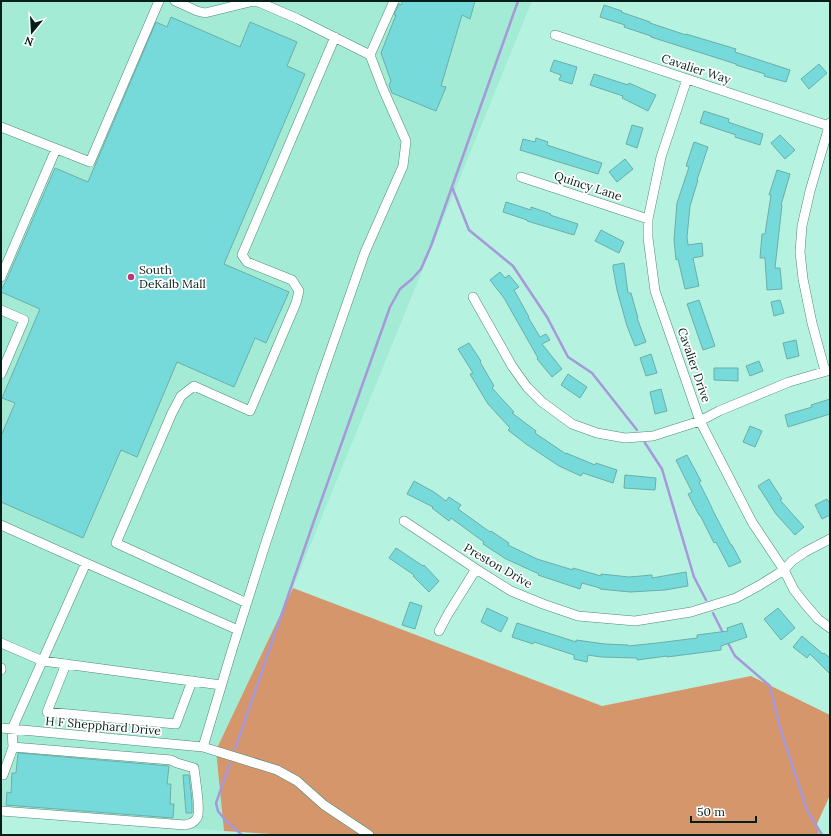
<svg xmlns="http://www.w3.org/2000/svg" width="831" height="836" font-family="Lora,serif">
<style>
.built{fill:#a3ebd5}
.forest{fill:#d5966c}
.lines{fill:none;stroke-linecap:round;stroke-linejoin:round}
.stream{stroke:#a698d9;stroke-width:2.5}
.building{fill:#75dad9;stroke:#6baeac}
.minor-casing{stroke:#4e8978;stroke-width:10}
.minor{stroke:#fff;stroke-width:9}
.poi-dot{fill:#bc3779;stroke:#fff;stroke-width:1.5}
.labels{text-anchor:middle;stroke-width:3.5;stroke-linejoin:round;paint-order:stroke}
.street-label{font-size:12px;fill:#061f19;stroke:#fff}
.poi-label{font-size:12px;fill:#061f19;stroke:#fff;text-anchor:start}
</style>
<rect width="100%" height="100%" fill="#b5f3e0"/>
<path class="built" d="M1 1H532L293 588 216 749 224 831 1 814Z"/>
<path class="forest" d="M293 588 602 706 751 676 830 715V795L817 824 819 835H288L224 831 216 750Z"/>
<g class="lines">
<path class="stream" d="M452 187 469 230 513 266 547 317 568 357 592 373 637 430
M645 443 662 469 694 577 706 600
M713 613 723 633
M727 641 735 656 770 686 780 728 807 810 822 835
M235 749 315 518 390 307 400 289 412 279 421 269 431 246 518 1
M230 764 216 803 218 811 225 820 242 835"/>
</g>
<path class="building" d="M403 1H475L470 19 462 15 441 86 446 87 436 111 392 93 389 85 391 81 381 53 396 15H394L399 4 401 5Z
M604 5 622 11 621 12 650 22V23L686 35V34L736 49 735 52 790 70 786 82 764 76 765 74 736 65V64L651 37V36L624 27 625 25 600 17Z
M171 17 240 47 250 22 297 42 287 66 305 74 224 264 289 292 266 343 255 338 234 387 177 362 137 457 121 450 83 538 1 502V436L15 403 2 398 40 309 1 292V290L7 279 55 168 88 182 156 22 167 27Z
M554 60 577 67 572 84 559 80 561 75 550 71Z
M819 64 827 73 809 89 801 79Z
M594 74 628 85 629 83 656 95 648 111 622 98 623 96 590 85Z
M704 111 729 119 728 122 763 134 760 145 735 137 736 135 700 123Z
M632 125 643 128 637 148 626 144Z
M780 135 795 150 785 159 771 143Z
M536 138 548 142 547 145 602 163 598 174 520 150 523 139 535 142Z
M694 142 708 147 697 180H698L690 206 687 237 688 245 702 243 703 256 693 258 699 286 685 289 678 259 676 260 674 240 677 203 689 167 686 166Z
M625 159 633 169 617 182 609 172Z
M777 170 790 174 781 205H782L775 268H780L782 289 767 290 765 258H760L762 234H765L771 195H769Z
M506 202 531 210V207L551 214 550 215 578 224 574 235 527 221V220L503 212Z
M601 230 624 242 619 253 595 241Z
M624 263 628 293H631L638 318H637L646 342 635 346 627 326 617 290 613 268V265Z
M500 272 505 278 509 275 519 287 514 290 529 317H528L540 337 546 334 550 340 542 344 562 369 552 377 537 359 538 358 504 298 490 280Z
M699 300 715 346 703 350 687 304Z
M780 300 784 313 774 316 771 302Z
M796 340 799 356 787 359 783 343Z
M469 343 481 361 480 362 494 386 492 388 514 412 512 413 536 431 535 433 566 454V453L595 465 596 463 617 470 613 483 583 473 581 476 559 466 526 444 508 430 510 428 488 404 470 374 473 373 458 349Z
M651 354 657 373 646 376 640 358Z
M759 361 763 371 750 376 746 366Z
M714 368H738V381L714 380Z
M568 374 587 387 580 398 561 385Z
M661 389 667 411 655 414 650 392Z
M830 399V414L788 427 785 415 812 407 811 405Z
M750 426 762 431 755 447 743 442Z
M687 455 701 481 699 482 712 508V509L731 545H732L741 562 729 567 716 542 714 543 700 515H699L688 494 692 492 676 460Z
M625 475 656 478 655 490 624 488Z
M769 479 782 499 780 500 804 527 795 535 776 514 758 486Z
M414 481 434 492 446 501 449 497 461 505 458 509 490 532 491 531 509 543 508 545 537 559 573 570V568L601 576V574L629 577 652 575V578L686 572 688 586 665 590 630 592 600 589V588L582 583 580 589 538 575 539 574 506 559 483 544 484 542 451 518 449 521 432 508 433 507 407 494Z
M827 499 830 504V515L822 519 815 505Z
M396 548 423 566 424 565 439 581 429 592 413 576 414 575 389 558Z
M410 602 422 606 415 629 402 625Z
M487 608 508 618 501 632 481 622Z
M778 608 795 628 781 640 764 619Z
M517 623 576 642V640L605 644 628 645V646L657 643 697 638V635L728 631 727 628 742 623 747 637 721 646V650L667 657V656L637 660V658L601 657 588 655 587 662 574 659V655L534 642 533 644 512 637Z
M802 636 823 654 824 653 830 658V674L810 654 807 658 793 647Z
M18 753 169 766 167 784H171L170 804H174L173 818 6 805 7 792 11 793 12 773H16Z
M183 775H189L192 802V813H186Z"/>
<g class="lines">
<defs>
<path id="minor" d="M175 1 197 11 205 13 254 1 261 3 298 19 370 55 383 89 406 141 403 166 365 252 321 378 266 542 232 650 203 747
M555 35 829 126
M370 55 394 1
M687 79 661 157 648 219V238L655 291 700 421 752 522 784 570 794 590 805 604 818 619 830 628
M1 127 90 162 159 1
M521 177 648 219
M1 277 56 149
M473 297 512 366 527 387 542 402 572 424 597 433 625 438 653 436 700 421 719 411 789 382 830 370
M1 310 24 320 1 374
M825 371 812 323 803 279 800 252 802 226 810 191 830 123
M404 521 476 569 511 591 543 604 578 616 635 621 691 612 736 598 760 585 784 570 792 561 805 552 830 539
M1 525 86 563 12 729 13 747 10 756 3 775H1
M86 563 238 630
M247 603 116 543 172 413 181 396 194 386 250 411 296 303 299 291 292 280 247 262 242 255 335 37
M439 631 448 614 476 569
M1 643 43 661 221 685
M66 664 47 712 176 724 192 681
M1 668V670
M1 728 203 747 277 770 297 781 324 805 369 835
M1 811 185 825C190 824 194 823 197 818 201 812 195 777 194 768L177 763 171 760 13 747"/>
</defs>
<use href="#minor" class="minor-casing"/>
<use href="#minor" class="minor"/>
</g>
<circle class="poi-dot" cx="131" cy="277" r="4"/>
<g class="labels">
<g class="street-label">
<text transform="translate(696 69) rotate(18)" y="4">Cavalier Way</text>
<text transform="translate(588 186) rotate(18)" y="4">Quincy Lane</text>
<text transform="translate(694 365) rotate(71)" y="4">Cavalier Drive</text>
<text transform="translate(498 566) rotate(30)" y="4">Preston Drive</text>
<text transform="translate(103 726) rotate(5)" y="4">H F Shepphard Drive</text>
</g>
<g class="poi-label">
<text x="139" y="274">South<tspan x="139" dy="14">DeKalb Mall</tspan></text>
</g>
</g>
<rect width="831" height="836" fill="none" stroke="#061f19" stroke-width="4"/>
<g transform="translate(32 32) rotate(198)" stroke="#ffffff" stroke-width="3" paint-order="stroke">
<path d="M0-3L7 15L0 10L-7 15Z" fill="#061f19"/>
<text y="-6" font-size="11" font-weight="bold" text-anchor="middle" fill="#061f19">N</text>
</g>
<path d="M691 816v6h65v-6" fill="none" stroke="#061f19" stroke-width="2"/>
<text x="697" y="816" font-size="12" fill="#061f19" stroke="#ffffff" stroke-width="3" paint-order="stroke">50 m</text>
</svg>
